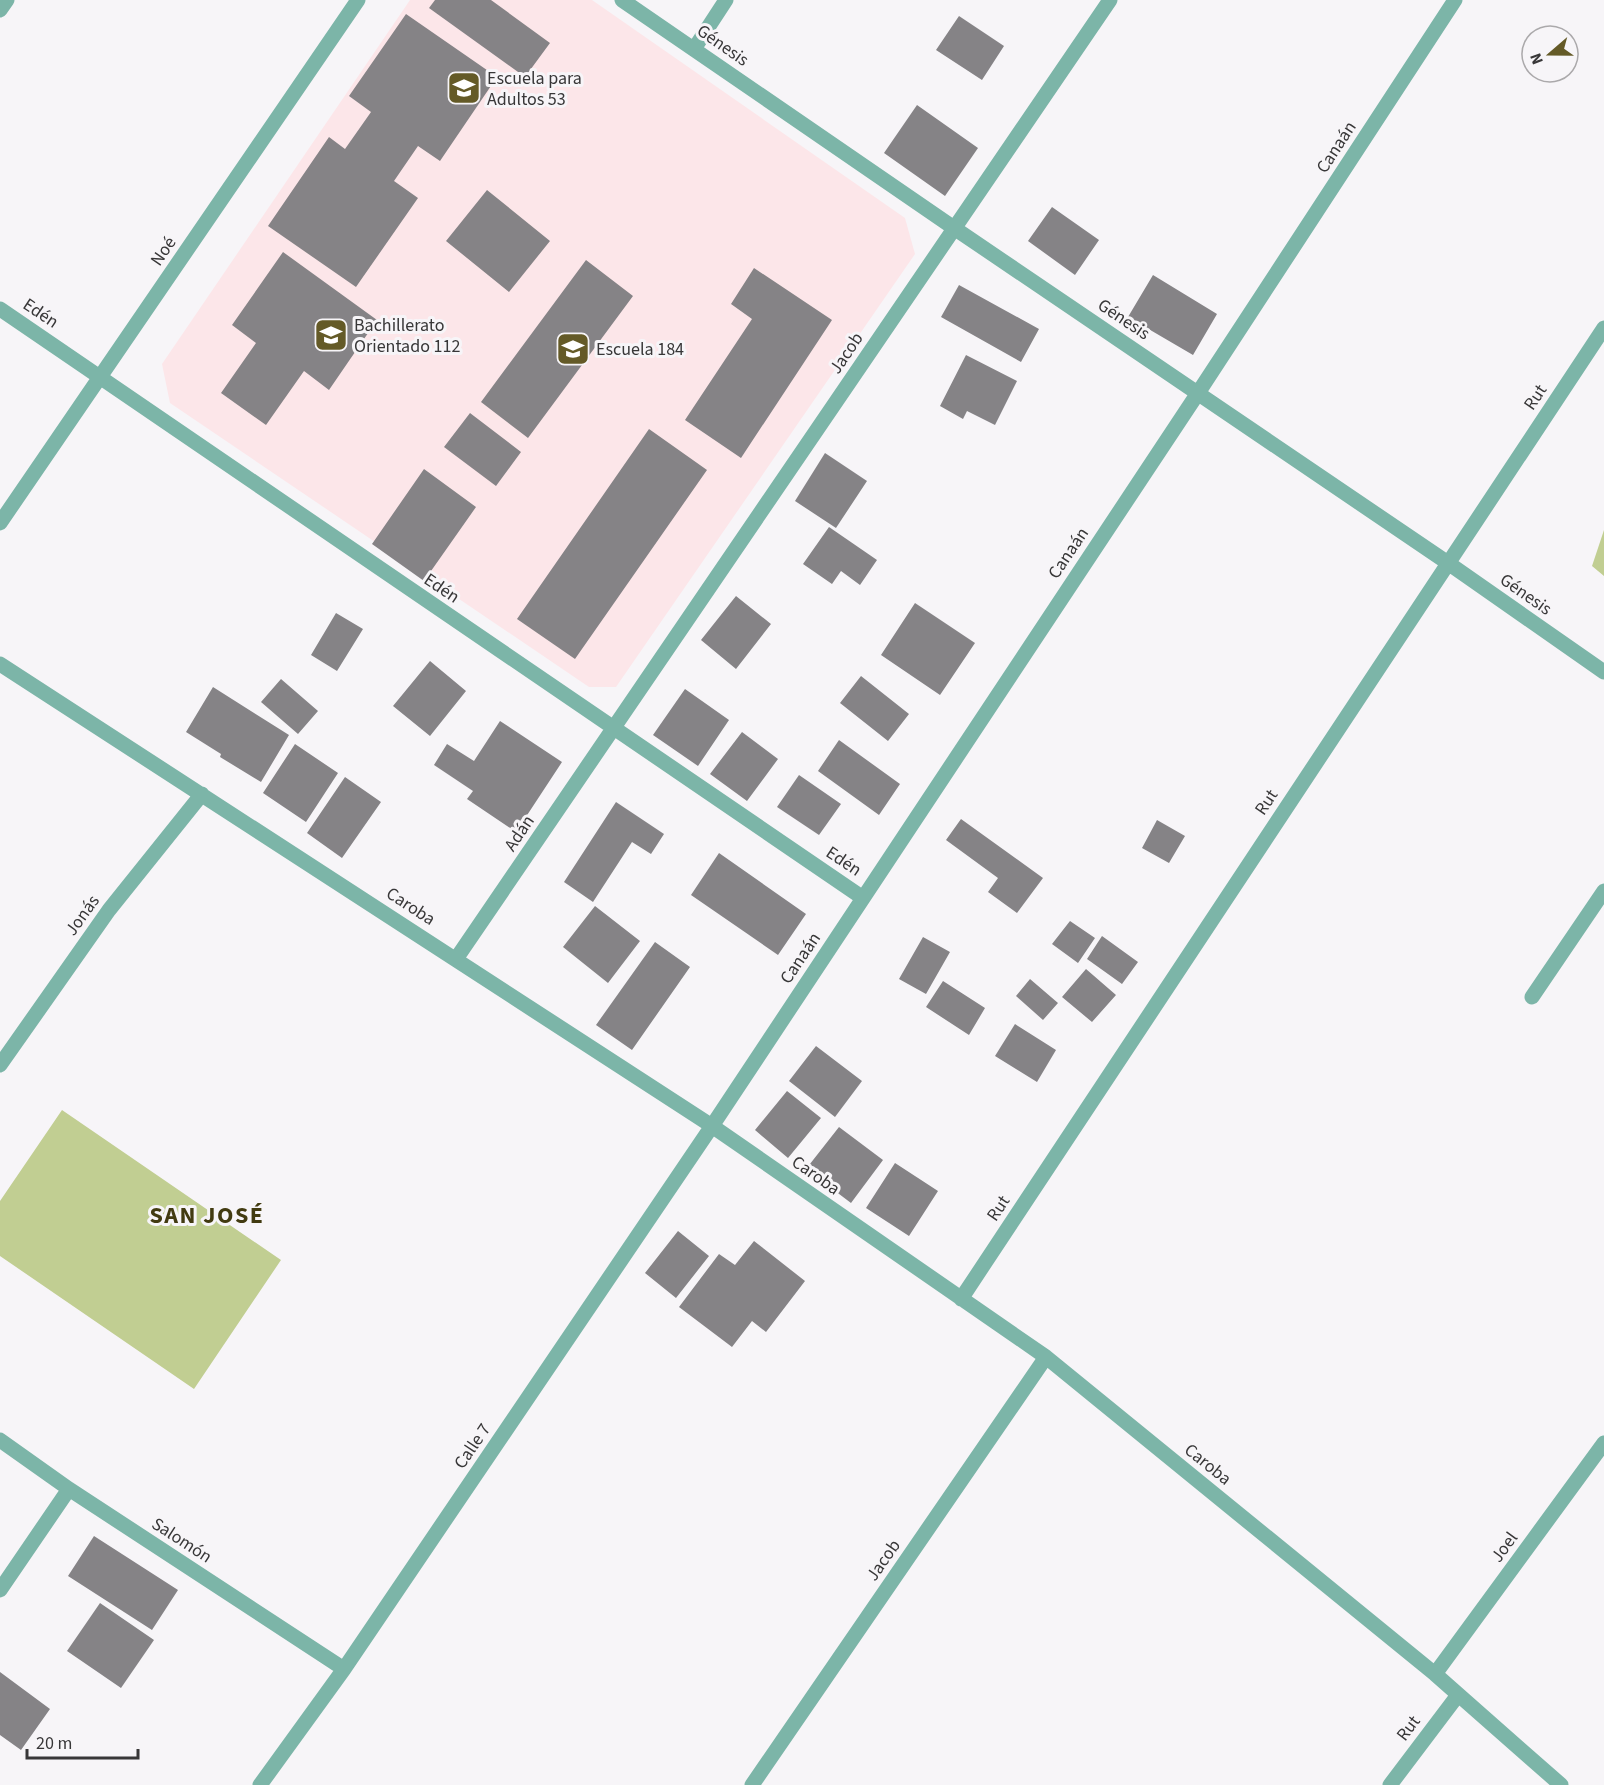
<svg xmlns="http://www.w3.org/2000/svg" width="1604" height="1785" font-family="'Source Sans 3',sans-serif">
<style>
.education{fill:#fce6e9}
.green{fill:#c1ce92}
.building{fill:#858386}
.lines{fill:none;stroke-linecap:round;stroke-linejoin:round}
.street{stroke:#7cb5a8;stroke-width:15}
.labels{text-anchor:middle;stroke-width:6;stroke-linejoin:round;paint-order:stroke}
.street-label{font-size:18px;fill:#383738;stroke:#f7f5f8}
.poi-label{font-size:18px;fill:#383738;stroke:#f7f5f8;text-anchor:start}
.district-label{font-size:24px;font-weight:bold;letter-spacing:1.5px;fill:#423b11;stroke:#f7f5f8}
</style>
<rect width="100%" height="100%" fill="#f7f5f8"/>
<path class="education" d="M410 0H592L905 218 915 254 616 687H589L170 403 162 364Z"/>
<path class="green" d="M1604 530V576L1592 566Z
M62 1110 281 1260 194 1389 0 1256V1201Z"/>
<path class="building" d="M435 0H491L550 43 525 77 429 8Z
M406 14 497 77 440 161 418 146 394 181 418 198 356 287 268 226 329 137 345 149 371 112 349 96Z
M959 16 1004 46 982 80 936 50Z
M917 105 978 148 945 196 884 153Z
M487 190 550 241 509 292 446 241Z
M1052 207 1099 240 1075 275 1028 241Z
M283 252 377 320 329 390 304 371 266 425 221 393 256 343 232 325Z
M586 260 633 296 528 438 481 402Z
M754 268 832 320 741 458 685 420 752 319 731 304Z
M1153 275 1217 314 1193 355 1128 317Z
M959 285 1039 329 1021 362 941 317Z
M966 355 1017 381 995 425 967 411 963 419 940 406Z
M470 413 521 452 496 486 444 447Z
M649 429 707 470 575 659 517 619Z
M825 453 867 481 836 528 795 501Z
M424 469 476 507 424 581 372 544Z
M829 527 877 560 860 585 841 571 832 584 803 564Z
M736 596 771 624 736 669 701 640Z
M915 603 975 643 940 695 881 655Z
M336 613 363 629 337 671 311 655Z
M430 661 466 691 430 736 393 706Z
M861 676 909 714 888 741 840 703Z
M281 679 318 711 298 734 261 702Z
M213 687 289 735 261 782 220 757 221 754 186 732Z
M685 689 729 720 698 766 653 735Z
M500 721 562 762 516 832 467 799 473 791 434 765 447 744 474 761Z
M742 732 778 759 747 801 710 774Z
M839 740 900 784 879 815 818 771Z
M295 744 338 773 306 822 263 793Z
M799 775 841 804 819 835 777 807Z
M345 777 381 802 342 858 307 833Z
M616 802 664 834 651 854 632 842 593 902 564 882Z
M961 819 1043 878 1017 913 988 892 998 878 946 840Z
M1157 820 1185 836 1169 863 1142 848Z
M719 853 806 914 778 955 691 895Z
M595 906 640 941 608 983 563 947Z
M1070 921 1095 938 1078 963 1052 944Z
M1102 936 1138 962 1122 984 1087 959Z
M923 937 950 952 926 994 899 979Z
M655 942 690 967 632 1050 596 1025Z
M1086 969 1116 995 1092 1022 1062 997Z
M1030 979 1058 1003 1043 1020 1016 996Z
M943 981 985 1008 969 1035 926 1007Z
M1015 1024 1056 1050 1037 1082 995 1056Z
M816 1046 862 1081 835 1117 789 1081Z
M787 1091 821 1118 788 1158 755 1130Z
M839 1127 883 1160 851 1203 806 1169Z
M895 1163 938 1191 909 1236 866 1208Z
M678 1231 709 1256 676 1298 645 1273Z
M754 1241 805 1281 766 1332 752 1321 732 1347 679 1307 719 1254 735 1265Z
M94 1536 178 1590 152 1630 68 1576Z
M100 1603 154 1640 121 1688 67 1651Z
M0 1672 50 1709 21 1750 0 1735Z"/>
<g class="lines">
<path class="street" d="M622 0 954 228 1448 563 1604 672
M0 10 7 0
M694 49 726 0
M0 309 863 898
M0 523 358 0
M0 664 712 1126 1046 1357 1435 1674 1561 1785
M456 959 1110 0
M1532 997 1604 891
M0 1065 109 910 202 794
M961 1299 1604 328
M0 1440 69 1489 344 1669
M0 1590 69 1489
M1435 1674 1604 1443
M260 1785 344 1669 712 1126 1198 393 1455 0
M752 1785 1046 1357
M1390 1785 1458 1695"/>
</g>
<defs>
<symbol id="school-square" viewBox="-11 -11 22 22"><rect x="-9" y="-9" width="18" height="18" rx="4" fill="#645a27" stroke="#f7f5f8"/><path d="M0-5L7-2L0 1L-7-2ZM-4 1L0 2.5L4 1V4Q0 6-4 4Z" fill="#fff"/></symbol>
</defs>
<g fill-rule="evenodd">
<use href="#school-square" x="445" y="69" width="38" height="38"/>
<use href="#school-square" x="312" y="316" width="38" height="38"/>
<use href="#school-square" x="554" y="330" width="38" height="38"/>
</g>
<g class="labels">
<g class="street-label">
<text transform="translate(723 45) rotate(35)" y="6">Génesis</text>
<text transform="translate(1336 147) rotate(-57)" y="6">Canaán</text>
<text transform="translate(163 251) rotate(-56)" y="6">Noé</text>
<text transform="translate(41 313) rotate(34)" y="6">Edén</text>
<text transform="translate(1124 319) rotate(34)" y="6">Génesis</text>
<text transform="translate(846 353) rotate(-56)" y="6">Jacob</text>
<text transform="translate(1535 397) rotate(-56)" y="6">Rut</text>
<text transform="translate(1068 553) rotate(-56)" y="6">Canaán</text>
<text transform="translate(442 588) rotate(34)" y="6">Edén</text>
<text transform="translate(1526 594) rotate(35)" y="6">Génesis</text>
<text transform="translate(1266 802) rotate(-56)" y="6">Rut</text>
<text transform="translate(519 833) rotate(-56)" y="6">Adán</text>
<text transform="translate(844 861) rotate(34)" y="6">Edén</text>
<text transform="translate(411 906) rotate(33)" y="6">Caroba</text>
<text transform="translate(82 915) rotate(-54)" y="6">Jonás</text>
<text transform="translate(800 958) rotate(-56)" y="6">Canaán</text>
<text transform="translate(816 1175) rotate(35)" y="6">Caroba</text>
<text transform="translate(998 1208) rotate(-56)" y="6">Rut</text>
<text transform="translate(472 1446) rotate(-56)" y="6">Calle 7</text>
<text transform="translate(1208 1464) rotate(39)" y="6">Caroba</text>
<text transform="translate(182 1540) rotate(33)" y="6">Salomón</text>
<text transform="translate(1504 1547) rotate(-54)" y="6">Joel</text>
<text transform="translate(883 1560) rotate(-55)" y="6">Jacob</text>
<text transform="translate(1408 1728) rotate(-53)" y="6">Rut</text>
</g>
<g class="poi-label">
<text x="487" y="84">Escuela para<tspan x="487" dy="21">Adultos 53</tspan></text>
<text x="354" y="331">Bachillerato<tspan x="354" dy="21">Orientado 112</tspan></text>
<text x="596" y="355">Escuela 184</text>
</g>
<g class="district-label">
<text x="207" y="1223">SAN JOSÉ</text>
</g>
</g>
<g transform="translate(1550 54) rotate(250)"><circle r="28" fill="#f7f5f8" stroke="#aba9ab" stroke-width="1.5"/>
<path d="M0-4.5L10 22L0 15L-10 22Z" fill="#645a27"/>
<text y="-9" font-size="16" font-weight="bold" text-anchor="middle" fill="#383738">N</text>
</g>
<path d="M27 1749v9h111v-9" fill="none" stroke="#383738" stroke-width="3"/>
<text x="36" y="1749" font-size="18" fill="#383738" stroke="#f7f5f8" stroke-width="4.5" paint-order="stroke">20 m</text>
</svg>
